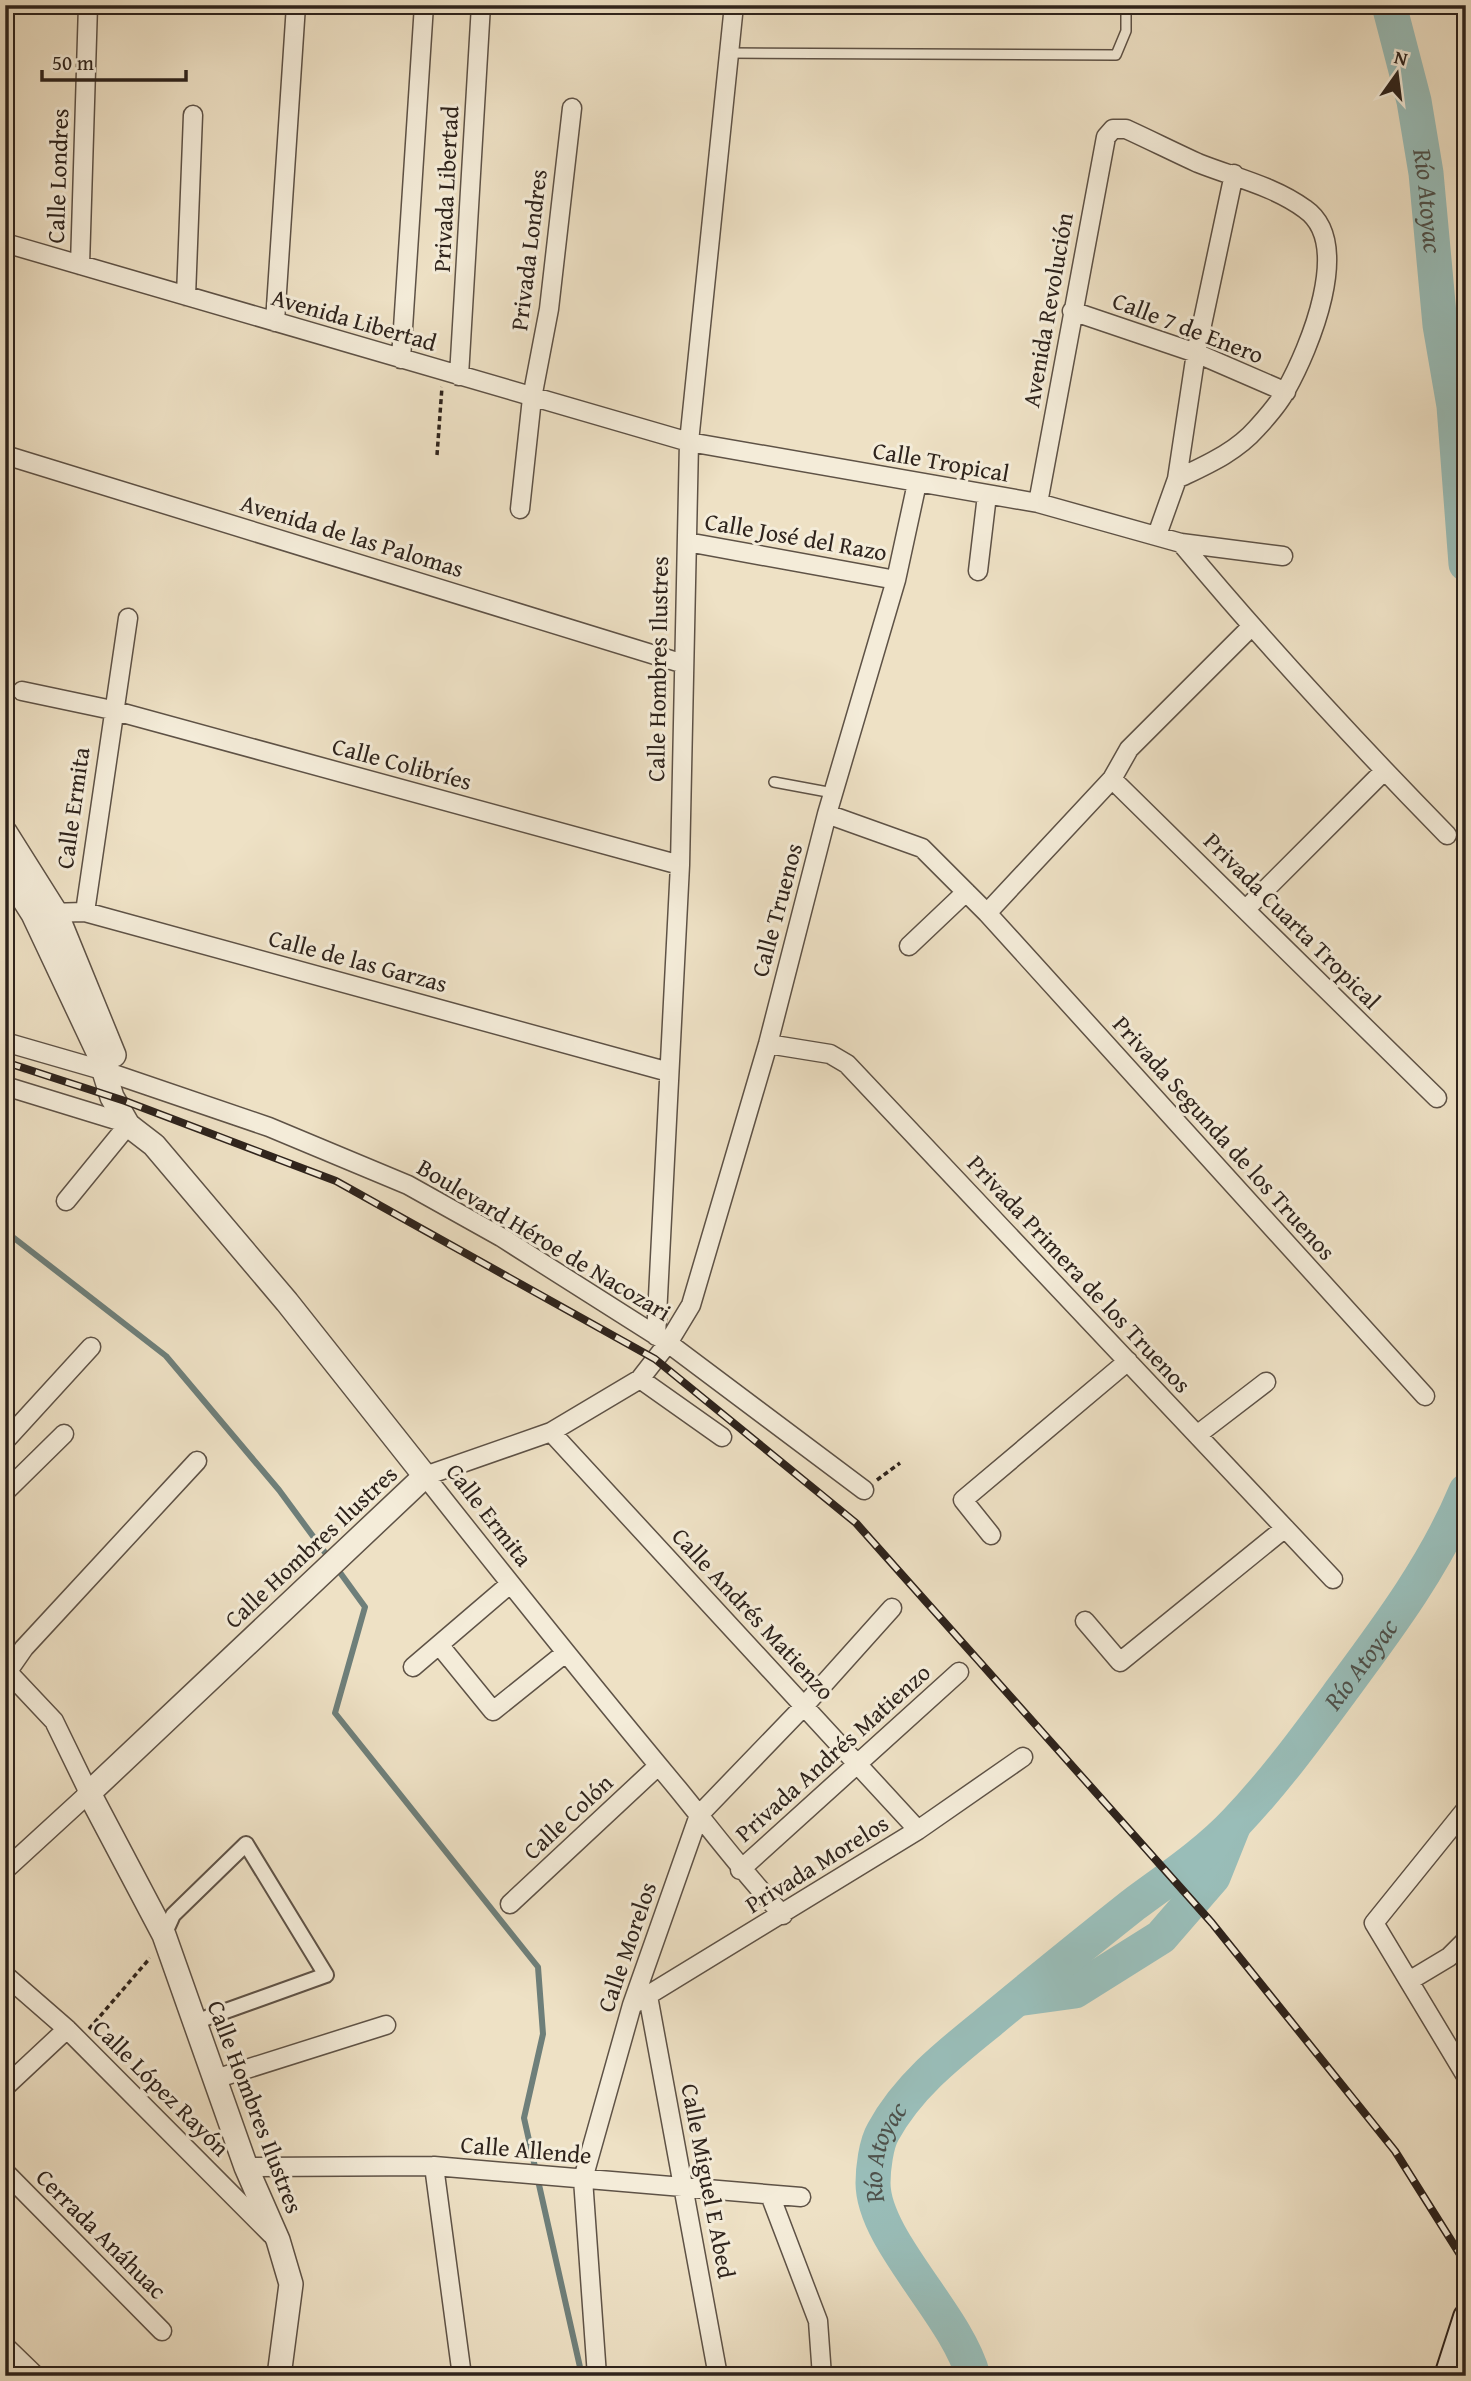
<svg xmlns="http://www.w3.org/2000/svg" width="1471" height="2381" font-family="'Gentium Book Plus',serif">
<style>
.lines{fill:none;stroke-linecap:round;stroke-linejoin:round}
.stream{stroke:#6e7f7a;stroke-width:6}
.river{stroke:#99bdb8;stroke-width:35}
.service-casing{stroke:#5e5246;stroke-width:12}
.pedestrian-casing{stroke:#5e5246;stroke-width:18}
.minor-casing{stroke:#5e5246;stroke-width:21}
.tertiary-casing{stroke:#5e5246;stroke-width:26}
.secondary-casing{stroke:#2e231c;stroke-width:28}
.path{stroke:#2e231c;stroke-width:3.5;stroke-dasharray:5 3.5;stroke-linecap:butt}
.service{stroke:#f4ecd9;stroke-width:9}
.pedestrian{stroke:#f4ecd9;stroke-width:14}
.minor{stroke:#f4ecd9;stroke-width:18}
.tertiary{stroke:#f4ecd9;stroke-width:23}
.secondary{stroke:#f4ecd9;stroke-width:24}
.rail-casing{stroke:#2e231c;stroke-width:8}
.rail{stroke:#f4ecd9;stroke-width:5;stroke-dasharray:16;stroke-linecap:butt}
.labels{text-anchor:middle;stroke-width:6;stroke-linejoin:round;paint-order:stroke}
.street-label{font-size:24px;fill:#2e231c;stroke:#f4ecd9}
.water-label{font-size:26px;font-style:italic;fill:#4e514b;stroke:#f4ecd9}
</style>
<rect width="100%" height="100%" fill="#eee1c5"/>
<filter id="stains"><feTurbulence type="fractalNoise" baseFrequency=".00286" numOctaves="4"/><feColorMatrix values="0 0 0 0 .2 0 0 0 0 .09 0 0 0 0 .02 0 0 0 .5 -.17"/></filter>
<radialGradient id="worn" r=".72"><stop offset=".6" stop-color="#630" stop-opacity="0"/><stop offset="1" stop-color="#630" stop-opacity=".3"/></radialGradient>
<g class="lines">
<path class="stream" d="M5 1231 166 1356 279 1490 329 1558
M336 1567 365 1607 335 1713 538 1967 543 2034 524 2118 582 2376"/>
<g class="river">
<path id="s1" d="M1389 5 1414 101 1426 173 1440 325 1454 406 1466 564"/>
<path d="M1017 1999 1075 1991 1161 1937 1213 1877 1233 1827"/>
<path id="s2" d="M973 2376C957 2315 873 2240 873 2183 873 2169 876 2144 883 2132 908 2086 949 2054 990 2021 1037 1982 1085 1943 1133 1905 1168 1879 1207 1853 1236 1822 1276 1780 1310 1733 1344 1687 1390 1625 1436 1563 1466 1491"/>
</g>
<defs>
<path id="service" d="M729 53 1116 55 1126 31V5
M774 782 833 793"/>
<path id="pedestrian" d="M164 1935 173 1915 246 1844 326 1975 195 2022"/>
<path id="minor" d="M5 243 689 442 1038 503 1181 543 1283 556
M80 265 88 5
M186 296 193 115
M1072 311 1196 353 1286 392
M275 322 296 5
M401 359 424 5
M459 376 481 5
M5 455 684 664
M1038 503 1106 137 1113 129H1126C1150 140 1174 152 1198 163 1233 177 1274 186 1305 209 1354 243 1309 349 1286 390 1279 404 1267 417 1257 428 1235 453 1206 465 1177 479
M520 509 532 398 549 309 572 108
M1157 535 1177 479 1196 353 1234 174
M687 542 896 580
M1181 543C1266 645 1355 741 1447 835
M978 571 987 495
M22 691 112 710 680 865
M1112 779 1437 1098
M827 814 922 848 987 913 1425 1396
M1246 909 1383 772
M85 912 128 618
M47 913 85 912 669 1072
M987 913 1112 779 1129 749 1251 627
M909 946 966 892
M5 1042 102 1070 269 1127 408 1185 501 1237 668 1343 864 1490
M768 1044 830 1054 847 1064 1333 1579
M5 1086 132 1125
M66 1201 128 1125
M656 1336 680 865 689 442 734 5
M640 1379 722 1437
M551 1432 918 1830
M1197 1435 1266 1382
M5 1441 91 1347
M5 1492 64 1434
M991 1535 963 1500 1128 1361
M1085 1621 1120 1662 1285 1528
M440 1646 493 1711 564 1654
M413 1667 510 1584
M5 1669 54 1721 89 1793 5 1870
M8 1671 24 1648 197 1461
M1466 1809 1374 1923 1466 2076
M740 1870 959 1672
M510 1904 658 1766
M783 1915C745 1875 713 1832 678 1789 592 1686 508 1581 425 1476L551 1432 640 1379 668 1343 691 1305 768 1044 827 814 896 580 917 483
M5 1975 67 2029 271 2234
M1409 1981 1449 1957 1466 1940
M648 1996 718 2376
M632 2005 918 1830 1023 1757
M215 2079 386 2025
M5 2087 67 2029
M434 2166 462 2376
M246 2167 434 2166 801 2197
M5 2172 162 2331
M770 2195 818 2321 822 2376
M5 2346 36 2376
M597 2376 583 2179 632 2005 699 1815 805 1705 892 1608"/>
<path id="tertiary" d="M5 832 56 913 114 1055
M5 870 33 914 98 1052 112 1097 128 1125 154 1145 287 1302 425 1476 89 1793 164 1935 246 2167 278 2240 291 2284 279 2376"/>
<path id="secondary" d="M1447 2376 1466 2317"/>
</defs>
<use href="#service" class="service-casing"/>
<use href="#pedestrian" class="pedestrian-casing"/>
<use href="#minor" class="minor-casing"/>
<use href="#tertiary" class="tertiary-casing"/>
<use href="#secondary" class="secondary-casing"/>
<path class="path" d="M437 455 442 387
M877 1480 900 1463
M89 2029 150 1958"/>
<use href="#service" class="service"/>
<use href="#pedestrian" class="pedestrian"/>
<use href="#minor" class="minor"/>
<use href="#tertiary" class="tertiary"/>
<use href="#secondary" class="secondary"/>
<defs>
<path id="rail" d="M5 1062 125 1101 336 1181 655 1359 856 1523 1212 1923 1395 2151 1466 2264"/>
</defs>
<use href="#rail" class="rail-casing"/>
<use href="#rail" class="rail"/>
</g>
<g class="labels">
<g class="street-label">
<text transform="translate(58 176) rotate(-88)" y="8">Calle Londres</text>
<text transform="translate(446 189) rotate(-87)" y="8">Privada Libertad</text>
<text transform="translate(529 250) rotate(-83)" y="8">Privada Londres</text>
<text transform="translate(1048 310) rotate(-80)" y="8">Avenida Revolución</text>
<text transform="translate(354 320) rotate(16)" y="8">Avenida Libertad</text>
<text transform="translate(1188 328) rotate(21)" y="8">Calle 7 de Enero</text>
<text transform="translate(941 462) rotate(10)" y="8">Calle Tropical</text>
<text transform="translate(352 536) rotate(17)" y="8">Avenida de las Palomas</text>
<text transform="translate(796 537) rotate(10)" y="8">Calle José del Razo</text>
<text transform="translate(658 669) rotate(-89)" y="8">Calle Hombres Ilustres</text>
<text transform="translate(402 764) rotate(15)" y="8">Calle Colibríes</text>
<text transform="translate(73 808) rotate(-82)" y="8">Calle Ermita</text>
<text transform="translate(777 910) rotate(-75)" y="8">Calle Truenos</text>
<text transform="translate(1292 921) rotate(45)" y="8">Privada Cuarta Tropical</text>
<text transform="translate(358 961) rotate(15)" y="8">Calle de las Garzas</text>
<text transform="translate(1224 1138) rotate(48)" y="8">Privada Segunda de los Truenos</text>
<text transform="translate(544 1240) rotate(31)" y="8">Boulevard Héroe de Nacozari</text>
<text transform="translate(1079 1274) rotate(47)" y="8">Privada Primera de los Truenos</text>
<text transform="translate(489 1515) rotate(52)" y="8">Calle Ermita</text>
<text transform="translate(311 1547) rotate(-43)" y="8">Calle Hombres Ilustres</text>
<text transform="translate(753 1614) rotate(47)" y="8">Calle Andrés Matienzo</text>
<text transform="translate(833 1753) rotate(-42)" y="8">Privada Andrés Matienzo</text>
<text transform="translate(568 1817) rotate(-43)" y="8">Calle Colón</text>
<text transform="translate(817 1864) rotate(-32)" y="8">Privada Morelos</text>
<text transform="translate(627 1947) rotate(-71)" y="8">Calle Morelos</text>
<text transform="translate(161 2088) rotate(45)" y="8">Calle López Rayón</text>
<text transform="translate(255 2107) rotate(69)" y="8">Calle Hombres Ilustres</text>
<text transform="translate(526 2150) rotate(5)" y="8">Calle Allende</text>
<text transform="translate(708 2181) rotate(79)" y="8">Calle Miguel E Abed</text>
<text transform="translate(101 2234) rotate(45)" y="8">Cerrada Anáhuac</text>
</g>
<g class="water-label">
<text dy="9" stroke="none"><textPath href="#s1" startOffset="200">Río Atoyac</textPath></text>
<text dy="9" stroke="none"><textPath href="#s2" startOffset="945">Río Atoyac</textPath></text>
<text dy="9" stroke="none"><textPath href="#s2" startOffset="252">Río Atoyac</textPath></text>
</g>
</g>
<rect width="1471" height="2381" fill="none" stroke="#eee1c5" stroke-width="28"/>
<rect x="7" y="7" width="1457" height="2367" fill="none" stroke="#2e231c" stroke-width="3.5"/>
<rect x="14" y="14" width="1443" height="2353" fill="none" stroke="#2e231c" stroke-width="2"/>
<g transform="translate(1397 74) rotate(14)" stroke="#f4ecd9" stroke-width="5" paint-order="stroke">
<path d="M0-5L12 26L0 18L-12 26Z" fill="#2e231c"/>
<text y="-10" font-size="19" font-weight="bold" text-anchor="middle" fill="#2e231c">N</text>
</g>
<path d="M42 70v10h144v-10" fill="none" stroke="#2e231c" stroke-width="3.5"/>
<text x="52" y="70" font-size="21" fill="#2e231c" stroke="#f4ecd9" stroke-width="5" paint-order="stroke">50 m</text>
<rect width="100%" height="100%" filter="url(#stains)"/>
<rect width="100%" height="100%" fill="url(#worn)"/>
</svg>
